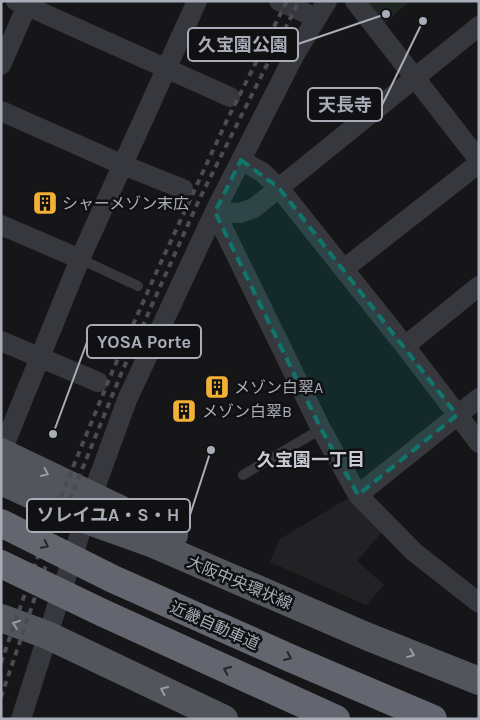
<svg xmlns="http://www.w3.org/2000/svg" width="480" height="720" font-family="Karla,'Noto Sans JP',sans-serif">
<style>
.built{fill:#222225}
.green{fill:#1e261f}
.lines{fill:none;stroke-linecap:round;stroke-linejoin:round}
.service{stroke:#37383d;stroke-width:10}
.minor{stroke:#37383d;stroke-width:20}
.primary{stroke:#53555c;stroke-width:28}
.rail{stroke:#4a4c52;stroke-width:4;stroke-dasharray:6 5;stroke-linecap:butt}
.motorway-bridge{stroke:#63666e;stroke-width:28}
.oneway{stroke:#979ba6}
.oneway2{stroke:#26262a}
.marked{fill:#0f766e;fill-opacity:0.2;stroke:#0f766e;stroke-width:4;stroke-dasharray:10 6;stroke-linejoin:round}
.labels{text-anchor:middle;stroke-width:5;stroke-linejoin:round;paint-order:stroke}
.poi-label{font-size:16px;fill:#a8adb8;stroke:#111113;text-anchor:start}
.street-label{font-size:16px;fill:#a8adb8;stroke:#111113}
.neighbourhood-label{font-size:18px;font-weight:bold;fill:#c9ccd4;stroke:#111113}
.leader{fill:none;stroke:#a8adb8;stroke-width:2}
.callout-dot{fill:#a8adb8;stroke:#111113;stroke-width:2}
.callout{fill:#111113;stroke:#a8adb8;stroke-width:2}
.callout-label{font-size:18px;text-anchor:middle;font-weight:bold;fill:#a8adb8}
</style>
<rect width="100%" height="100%" fill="#161618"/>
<path class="built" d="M350 497 382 532 357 561 384 585 366 605 270 562 280 539Z"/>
<path class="green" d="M366 1H410L384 24Z"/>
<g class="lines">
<path class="service" d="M80 259 138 286
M243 475 321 429"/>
<path class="minor" d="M16 1 230 97
M279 1 316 18
M355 1 479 160
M479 26 254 208 240 213 215 212 321 429 358 495 414 552 479 603
M1 65 29 1
M1 111 123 165 183 189
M241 160 262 172 279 188 405 346 479 443
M1 225 80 259
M344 269 479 163
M1 341 98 382
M405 346 479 286
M1 453 80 259 197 1
M358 495 479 398
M21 719 92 496 127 400 217 207 295 54 327 1"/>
<path class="primary" d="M1 452 174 535
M1 481 84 519 151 543 366 636 479 681
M1 618 47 635 224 719"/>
<path class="rail" d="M1 663 47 530 113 370 156 273 228 118 287 1
M1 697 61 521 121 374 199 200 299 1"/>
<path class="motorway-bridge" d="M1 523 113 579 290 658 433 719
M1 564 103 613 336 719"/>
</g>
<defs><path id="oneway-chevron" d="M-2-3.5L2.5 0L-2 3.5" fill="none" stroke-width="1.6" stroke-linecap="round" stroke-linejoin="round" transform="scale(1.25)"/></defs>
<g class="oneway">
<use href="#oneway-chevron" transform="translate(45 473) rotate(25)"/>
<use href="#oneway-chevron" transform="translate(16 624) rotate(-160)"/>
<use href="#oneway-chevron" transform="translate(411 654) rotate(22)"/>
<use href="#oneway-chevron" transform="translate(164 690) rotate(-155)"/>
</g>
<g class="oneway2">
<use href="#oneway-chevron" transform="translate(45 545) rotate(27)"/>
<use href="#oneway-chevron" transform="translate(288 657) rotate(24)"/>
<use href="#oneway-chevron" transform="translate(227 670) rotate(-155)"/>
</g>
<path class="marked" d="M241 160 279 188 457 415 358 495 321 429 215 212Z"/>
<defs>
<symbol id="building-square" viewBox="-11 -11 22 22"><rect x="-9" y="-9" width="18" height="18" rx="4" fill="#f2b134" stroke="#111113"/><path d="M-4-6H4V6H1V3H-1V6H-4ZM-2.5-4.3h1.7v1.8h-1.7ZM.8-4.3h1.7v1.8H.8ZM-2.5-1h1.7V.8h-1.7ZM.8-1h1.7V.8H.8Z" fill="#111"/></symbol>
</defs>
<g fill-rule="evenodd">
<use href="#building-square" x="31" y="189" width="28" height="28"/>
<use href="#building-square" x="203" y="373" width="28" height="28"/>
<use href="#building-square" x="170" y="397" width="28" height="28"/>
</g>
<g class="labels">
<g class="poi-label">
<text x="62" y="209">シャーメゾン末広</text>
<text x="234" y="393">メゾン白翠A</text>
<text x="202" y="417">メゾン白翠B</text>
</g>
<g class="street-label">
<text transform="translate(240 582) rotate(23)" y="6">大阪中央環状線</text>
<text transform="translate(215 625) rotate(24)" y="6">近畿自動車道</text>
</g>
<g class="neighbourhood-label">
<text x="311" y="466">久宝園一丁目</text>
</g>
</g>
<path class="leader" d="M386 14L298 44M423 21L382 105M53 434L87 342M211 450L190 515"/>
<g class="callout-dot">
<circle cx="386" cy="14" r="5"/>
<circle cx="423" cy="21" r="5"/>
<circle cx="53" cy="434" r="5"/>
<circle cx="211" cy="450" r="5"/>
</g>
<g class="callout">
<rect x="188" y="28" width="110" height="33" rx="5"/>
<rect x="308" y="88" width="74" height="33" rx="5"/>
<rect x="87" y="325" width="114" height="33" rx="5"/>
<rect x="27" y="499" width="163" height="33" rx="5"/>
</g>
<g class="callout-label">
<text x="243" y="51">久宝園公園</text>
<text x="345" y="111">天長寺</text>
<text x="144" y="348">YOSA Porte</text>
<text x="108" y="521">ソレイユA・S・H</text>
</g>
<rect width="480" height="720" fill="none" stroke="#a8adb8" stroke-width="5"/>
</svg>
